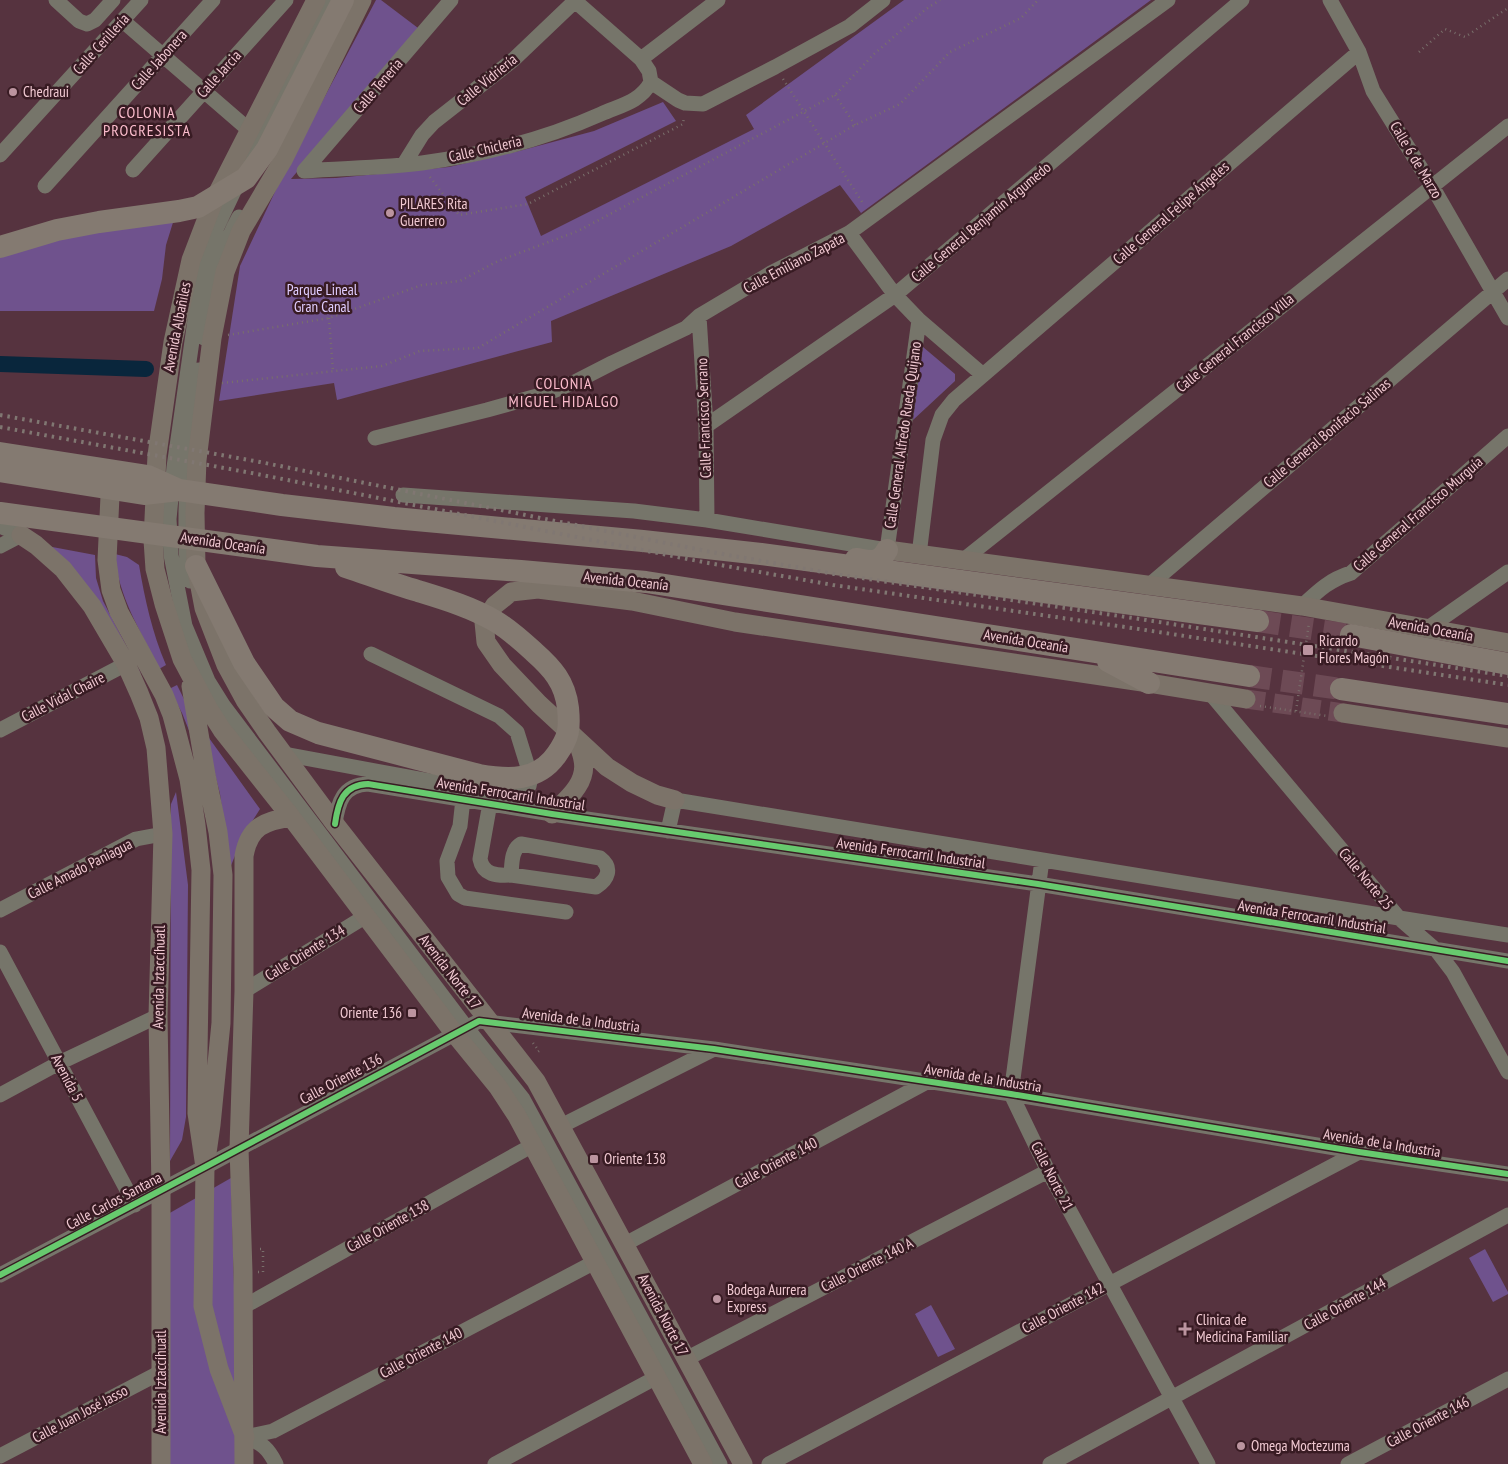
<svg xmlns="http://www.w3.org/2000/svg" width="1508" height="1464" font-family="'PT Sans Narrow',sans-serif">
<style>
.green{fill:#6f528d}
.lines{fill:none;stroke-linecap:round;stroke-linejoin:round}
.canal{stroke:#09263c;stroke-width:16}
.major-tunnel{stroke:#6d4a55;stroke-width:19;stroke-dasharray:19 9;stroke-linecap:butt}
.highway-tunnel{stroke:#6d4a55;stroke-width:22;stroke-dasharray:22 11;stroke-linecap:butt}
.path{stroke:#796f6b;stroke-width:2.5;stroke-dasharray:1 4;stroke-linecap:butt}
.minor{stroke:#76756a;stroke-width:15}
.major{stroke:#7c7369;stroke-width:19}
.highway{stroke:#847a71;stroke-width:22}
.rail{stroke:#807772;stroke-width:4;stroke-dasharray:2.5 5;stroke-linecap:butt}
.cycleway-casing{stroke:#381b23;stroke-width:9}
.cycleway{stroke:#67ca6e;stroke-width:6}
.poi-dot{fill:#bb949f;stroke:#381b23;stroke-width:2}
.labels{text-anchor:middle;stroke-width:5;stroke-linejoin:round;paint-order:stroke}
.street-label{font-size:15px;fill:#f1c9d2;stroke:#381b23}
.poi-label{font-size:15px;fill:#f1c9d2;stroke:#381b23;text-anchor:start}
.park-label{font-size:15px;fill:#e0cdff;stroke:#381b23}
.neighbourhood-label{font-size:16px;letter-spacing:1px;fill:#fbbccc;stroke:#381b23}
</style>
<rect width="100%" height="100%" fill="#56333f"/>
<path class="green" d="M376 0H381L418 28 291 179 336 178 449 167 519 151 594 131 663 102 676 121 525 197 541 236 754 129 746 115 904 0H1151L861 213 840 185 731 246 551 321 552 342 337 400 334 383 219 401 240 266 281 179Z
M175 216 166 245 162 279 154 311H0V242Z
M923 347 955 374V381L913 420Z
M47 546 95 555 96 578 103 601 141 674Z
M115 554 127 557 139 565C145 600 152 632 166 665L159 669C142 633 117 595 115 554Z
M177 685 186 703 190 733 182 713 169 689Z
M204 731 260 809 243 836 230 868 220 794Z
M176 792 188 885 186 1117 182 1140 170 1161 171 804Z
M231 1178 239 1464H164L168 1214Z
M1485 1249 1508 1292V1294L1493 1302 1469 1258Z
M931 1305 955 1349 938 1357 915 1314Z"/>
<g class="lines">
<path class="canal" d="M0 364 146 369"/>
<path class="major-tunnel" d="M1246 699 1343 713"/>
<path class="highway-tunnel" d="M1258 621 1351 635
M1249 676 1341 689"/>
<path class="path" d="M1419 52 1445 29 1465 37 1508 8
M783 79 864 205
M835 95 855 125
M430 177 459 215 528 204 683 124 684 117
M329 318 333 371
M228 335 329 318 422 285 460 281 498 261 578 231 835 95 874 54 926 9 940 0
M222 383 382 366 420 351 478 348 855 125 900 104 950 52 1021 18 1038 0
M1260 706 1327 716
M1296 711 1309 623
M533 1043 539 1051 535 1054
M258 1272H263V1249H260"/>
<path class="minor" d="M56 0 79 21 87 24 95 20 113 0
M329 0 312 37 261 134 217 227 208 253 196 313 174 467 169 519 171 555 185 626 208 681 223 705 466 1027 523 1099 720 1464
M574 0 641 59 649 71 651 82
M1330 0 1359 52 1373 91 1432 186 1508 318
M123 21 249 130
M641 59 718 0
M651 82 678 100 685 103 703 104 775 67 850 26 883 0
M0 155 141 0
M404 164 422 135 434 122 513 60 576 0
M133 170 286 0
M304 171C343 168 383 168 422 163 483 155 545 139 601 114 621 105 640 102 651 82
M304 171 451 0
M45 186 213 0
M849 233 895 295 919 320 983 375
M699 316 706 426 707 520
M204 338C210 295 218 255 239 217
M706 426 895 295 1242 0
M375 438 487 410 548 393 575 382 612 363 686 328 699 316 771 273 849 233 1168 0
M403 495 634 511 707 520 887 550 919 320
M0 526 21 535
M0 546 21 535
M919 555 933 440 942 415 954 400 1359 52
M962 561 1508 126
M190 581C185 558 186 536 186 512 187 464 192 418 199 370
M1147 587 1508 279
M1302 606C1318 591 1329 580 1351 573L1508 436
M1428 628 1508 572
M371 654 499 716 517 732 531 777 529 786 517 808
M1210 693 1399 918 1437 951 1453 972 1508 1072
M0 730 126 664
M283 754 495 793C509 793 519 786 530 778
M463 799 460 826 447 861 448 877 458 894 465 898 566 912
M490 803 480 859C483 875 497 876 511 875L596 887C608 879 613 868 600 858L521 844C511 850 512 864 511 875
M335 824C338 802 343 785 368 784L552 814 1038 884 1508 961
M668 831 675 800 1399 918 1508 935
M1042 860 1011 1094 1048 1171 1208 1464
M0 910 136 839 163 834
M0 952 135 1205
M244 991 366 916
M0 1095 59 1063 158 1016
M561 1126 714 1049
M625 1244 927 1082
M0 1275 205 1167 479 1021 714 1049 1011 1094 1359 1152 1508 1174
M243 1307 533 1145
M686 1359 1048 1171
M245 1437 273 1431 595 1262
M245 1437C262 1443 268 1448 276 1464
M0 1456 161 1372
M495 1464 657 1377
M769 1464 1359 1152
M1050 1464 1508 1215
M1348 1464 1508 1379"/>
<path class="major" d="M316 0 214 200 191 260 173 342 157 455 153 540 155 569 164 604 182 659 208 708 222 730 291 817 454 1033 498 1087 517 1116 703 1464
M362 0 283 160 241 231 225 272 212 338 197 460 195 513 196 566 204 608 226 665 245 700 267 732 335 824 536 1081 743 1464
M103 476 110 496 107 560 111 590 119 612 164 695 172 715 189 779 196 825 201 870 197 1113 205 1167
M21 535 36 545 63 569 92 606 126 664 139 693 149 718 156 748 163 834 158 1016 161 1190V1464
M887 550 1302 606 1508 643
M191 686 206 775 218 832 223 875 221 1023 211 1125 205 1167 203 1306 219 1369 245 1437
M1343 713 1508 738
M675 800 657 795 632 783 607 767 539 704 502 665 486 642 484 622 495 605 511 592 538 589 632 601 735 622 1149 683 1246 699
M552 814C566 800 588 783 583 760 582 753 579 747 577 740
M244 1464 243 1272 239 1148 244 991V856C249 827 264 821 291 817"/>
<path class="highway" d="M0 247 57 230 99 222 179 211 198 207 246 178 267 149 343 0
M0 453 148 476 179 490
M0 471 144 494 179 490 282 505 394 518 643 541 761 554 1258 621
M0 513 317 556 521 571 646 582 1249 676
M856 559C870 561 879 565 887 550
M196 566 244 663 274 707 290 721 318 733 479 775C508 780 538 782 557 754 569 737 570 729 568 708 565 682 552 668 534 652 522 641 509 629 495 621 471 607 444 599 418 591 393 584 370 575 346 567
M1351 635 1508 664
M1108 661 1149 683
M1341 689 1508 714"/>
<path class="rail" d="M0 415 260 462 706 551 834 574 1133 618 1508 676
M0 427 257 474 703 562 833 585 1132 628 1508 685"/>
<defs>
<path id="cycleway" d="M335 824C338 802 343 785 368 784L552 814 1038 884 1508 961
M0 1275 205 1167 479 1021 714 1049 1011 1094 1359 1152 1508 1174"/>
</defs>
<use href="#cycleway" class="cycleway-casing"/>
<use href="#cycleway" class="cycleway"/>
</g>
<g class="poi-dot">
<circle cx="13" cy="92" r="5"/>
<circle cx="390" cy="213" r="5"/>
<rect x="1302" y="644" width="12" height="12" rx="2.5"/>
<rect x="407" y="1008" width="10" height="10" rx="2.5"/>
<rect x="589" y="1154" width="10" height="10" rx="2.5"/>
<circle cx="717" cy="1299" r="5"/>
<path d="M1182.5 1321.5h5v5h5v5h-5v5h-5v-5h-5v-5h5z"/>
<circle cx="1241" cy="1446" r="5"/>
</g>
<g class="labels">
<g class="street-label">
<text transform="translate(101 44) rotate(-48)" y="5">Calle Cerillería</text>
<text transform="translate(159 60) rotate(-48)" y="5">Calle Jabonera</text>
<text transform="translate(219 74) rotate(-48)" y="5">Calle Jarcia</text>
<text transform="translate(487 80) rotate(-39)" y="5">Calle Vidriería</text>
<text transform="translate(378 86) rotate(-49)" y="5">Calle Teneria</text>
<text transform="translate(485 149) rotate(-13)" y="5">Calle Chicleria</text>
<text transform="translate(1416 160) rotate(59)" y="5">Calle 6 de Marzo</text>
<text transform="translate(1171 213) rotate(-41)" y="5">Calle General Felipe Ángeles</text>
<text transform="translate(981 222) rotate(-40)" y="5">Calle General Benjamín Argumedo</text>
<text transform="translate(794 263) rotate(-28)" y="5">Calle Emiliano Zapata</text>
<text transform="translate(177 327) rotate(-79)" y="5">Avenida Albañiles</text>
<text transform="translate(1235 343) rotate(-39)" y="5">Calle General Francisco Villa</text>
<text transform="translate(704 418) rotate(-92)" y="5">Calle Francisco Serrano</text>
<text transform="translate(1327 433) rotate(-40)" y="5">Calle General Bonifacio Salinas</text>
<text transform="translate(903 435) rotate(-82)" y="5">Calle General Alfredo Rueda Quijano</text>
<text transform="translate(1418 514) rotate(-41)" y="5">Calle General Francisco Murguía</text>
<text transform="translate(223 543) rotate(8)" y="5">Avenida Oceanía</text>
<text transform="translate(626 581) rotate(6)" y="5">Avenida Oceanía</text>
<text transform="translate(1431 629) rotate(10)" y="5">Avenida Oceanía</text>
<text transform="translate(1026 641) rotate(9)" y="5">Avenida Oceanía</text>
<text transform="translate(63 697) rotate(-27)" y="5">Calle Vidal Chaire</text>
<text transform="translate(511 794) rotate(9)" y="5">Avenida Ferrocarril Industrial</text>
<text transform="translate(911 853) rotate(8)" y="5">Avenida Ferrocarril Industrial</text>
<text transform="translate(80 869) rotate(-27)" y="5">Calle Amado Paniagua</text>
<text transform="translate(1366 879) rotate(50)" y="5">Calle Norte 25</text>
<text transform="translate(1312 917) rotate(9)" y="5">Avenida Ferrocarril Industrial</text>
<text transform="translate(305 953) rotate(-32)" y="5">Calle Oriente 134</text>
<text transform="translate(450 972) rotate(52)" y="5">Avenida Norte 17</text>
<text transform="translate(159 977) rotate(-89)" y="5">Avenida Iztaccíhuatl</text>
<text transform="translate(581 1020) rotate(7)" y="5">Avenida de la Industria</text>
<text transform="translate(67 1078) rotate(62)" y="5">Avenida 5</text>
<text transform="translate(983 1078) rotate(9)" y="5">Avenida de la Industria</text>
<text transform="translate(341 1079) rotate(-28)" y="5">Calle Oriente 136</text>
<text transform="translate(1382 1143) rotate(9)" y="5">Avenida de la Industria</text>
<text transform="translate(776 1163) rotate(-28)" y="5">Calle Oriente 140</text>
<text transform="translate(1052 1176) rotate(63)" y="5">Calle Norte 21</text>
<text transform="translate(114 1201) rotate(-28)" y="5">Calle Carlos Santana</text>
<text transform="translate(388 1226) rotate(-29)" y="5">Calle Oriente 138</text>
<text transform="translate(867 1265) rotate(-27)" y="5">Calle Oriente 140 A</text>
<text transform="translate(1345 1304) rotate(-29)" y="5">Calle Oriente 144</text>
<text transform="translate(1063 1308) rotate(-28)" y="5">Calle Oriente 142</text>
<text transform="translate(663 1315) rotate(62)" y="5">Avenida Norte 17</text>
<text transform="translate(421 1353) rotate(-28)" y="5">Calle Oriente 140</text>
<text transform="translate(161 1382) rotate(-90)" y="5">Avenida Iztaccíhuatl</text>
<text transform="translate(80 1414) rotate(-28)" y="5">Calle Juan José Jasso</text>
<text transform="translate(1428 1422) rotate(-28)" y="5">Calle Oriente 146</text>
</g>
<g class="poi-label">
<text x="23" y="97">Chedraui</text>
<text x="400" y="209">PILARES Rita<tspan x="400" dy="17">Guerrero</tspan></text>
<text x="1319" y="646">Ricardo<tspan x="1319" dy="17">Flores Magón</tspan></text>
<text x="402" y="1018" text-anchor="end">Oriente 136</text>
<text x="604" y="1164">Oriente 138</text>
<text x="727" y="1295">Bodega Aurrera<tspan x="727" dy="17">Express</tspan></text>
<text x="1196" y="1325">Clinica de<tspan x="1196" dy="17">Medicina Familiar</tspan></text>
<text x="1251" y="1451">Omega Moctezuma</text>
</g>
<g class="park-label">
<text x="322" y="295">Parque Lineal<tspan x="322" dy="17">Gran Canal</tspan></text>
</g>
<g class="neighbourhood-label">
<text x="147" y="118">COLONIA<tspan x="147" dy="18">PROGRESISTA</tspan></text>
<text x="564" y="389">COLONIA<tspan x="564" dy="18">MIGUEL HIDALGO</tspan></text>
</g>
</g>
</svg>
